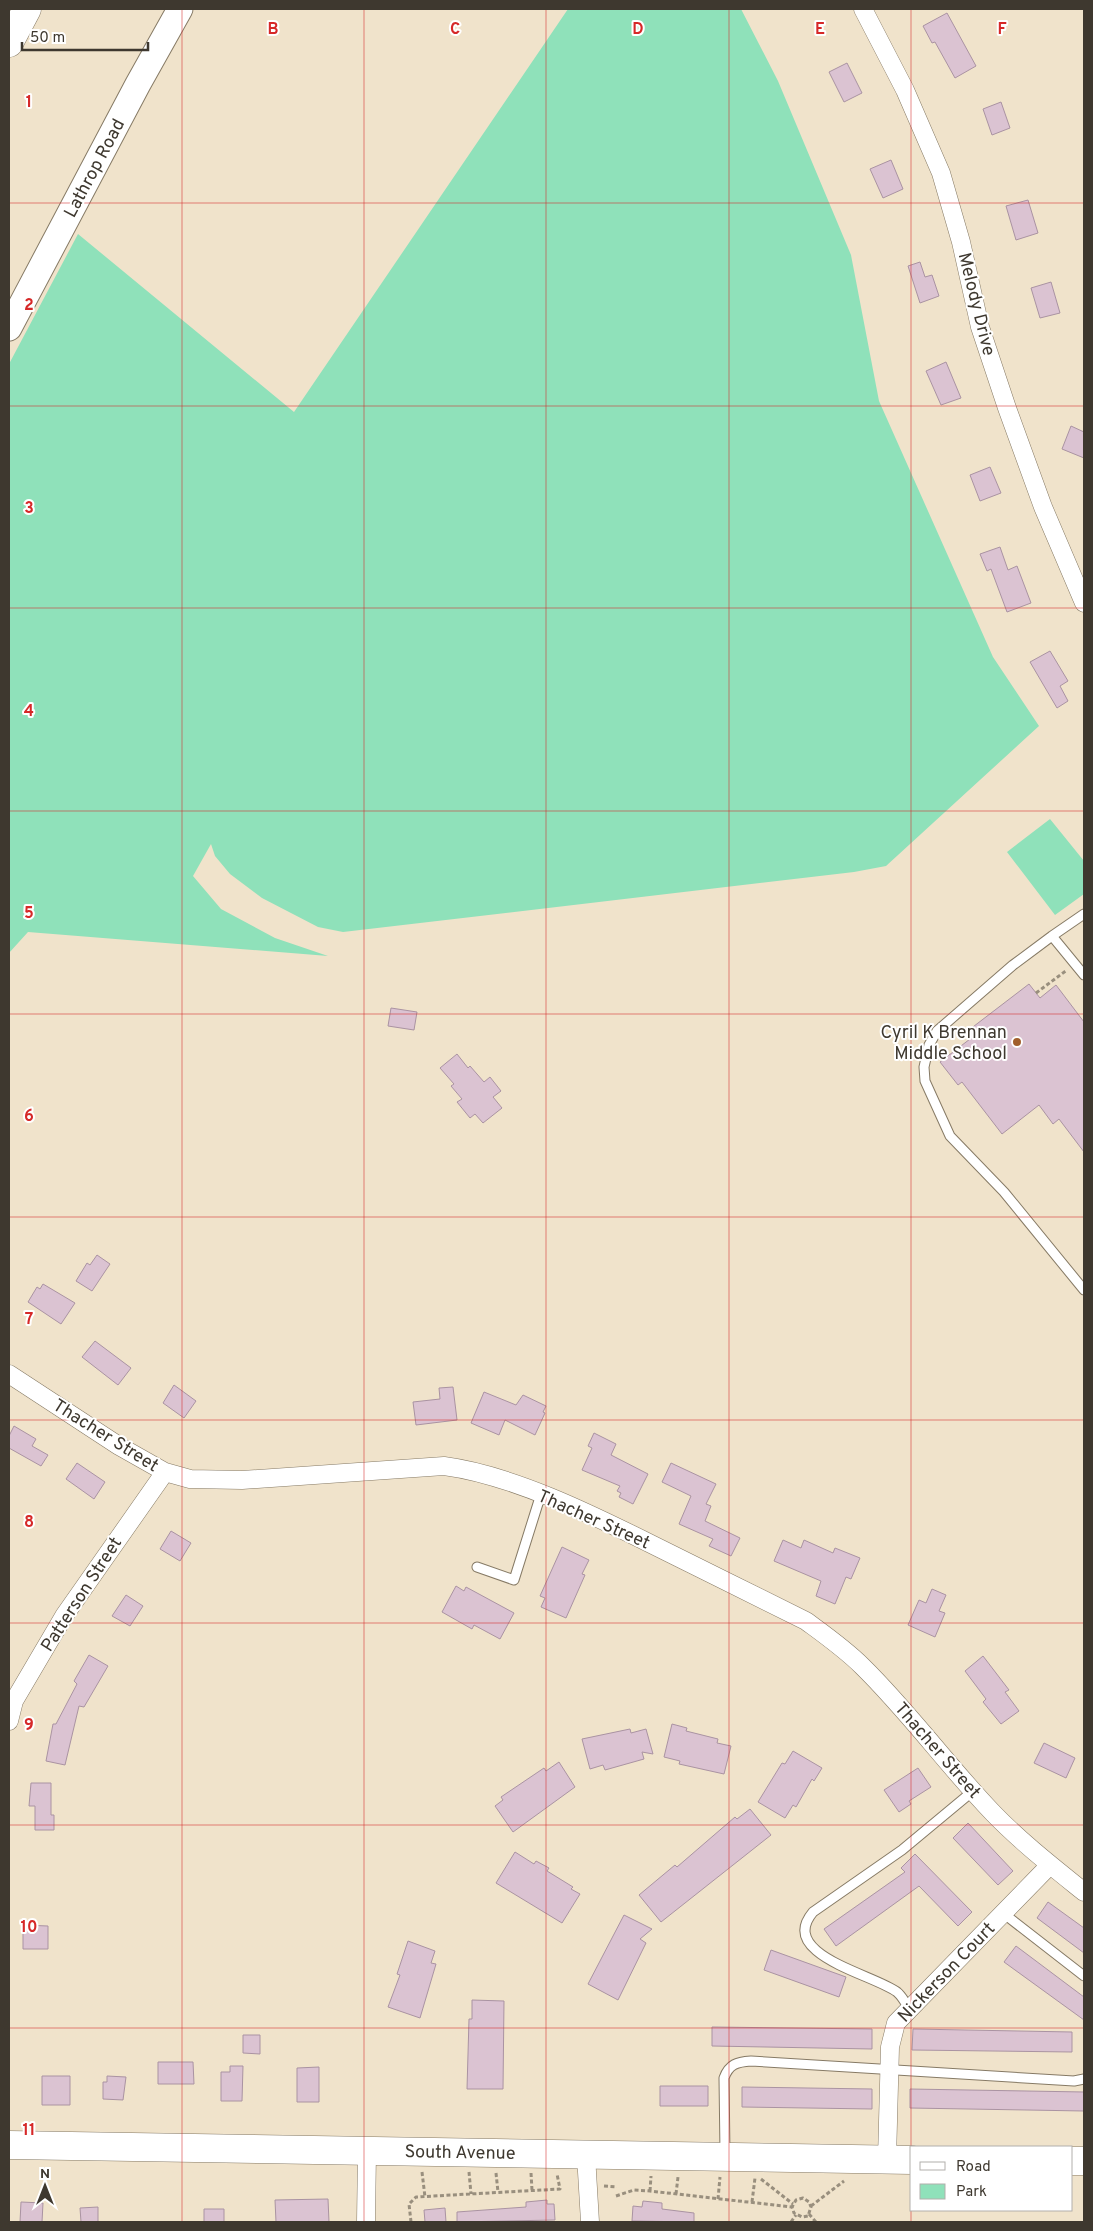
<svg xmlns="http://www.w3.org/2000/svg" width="1093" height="2231" font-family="Overpass,sans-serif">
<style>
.green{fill:#8fe1ba}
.building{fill:#dbc3d2;stroke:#aa93a2}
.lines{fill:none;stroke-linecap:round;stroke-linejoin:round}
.service-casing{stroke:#867a65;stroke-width:11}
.minor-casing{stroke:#867a65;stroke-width:19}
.secondary-casing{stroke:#867a65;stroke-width:27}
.trunk-casing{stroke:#867a65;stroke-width:29}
.motorway-casing{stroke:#867a65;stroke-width:29}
.path{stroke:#998f7e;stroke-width:3;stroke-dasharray:4 2.5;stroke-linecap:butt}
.service{stroke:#fff;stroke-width:9}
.minor{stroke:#fff;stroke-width:18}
.secondary{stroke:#fff;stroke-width:25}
.trunk{stroke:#fff;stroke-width:28}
.motorway{stroke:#fff;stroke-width:28}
.grid{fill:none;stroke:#d62828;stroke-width:1;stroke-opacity:0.55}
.poi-dot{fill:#a15f2c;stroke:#fff;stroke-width:2}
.labels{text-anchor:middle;stroke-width:4;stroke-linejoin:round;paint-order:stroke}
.street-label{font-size:18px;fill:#3e382f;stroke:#fff}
.poi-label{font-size:18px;fill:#3e382f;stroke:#fff;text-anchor:end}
.grid-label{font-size:16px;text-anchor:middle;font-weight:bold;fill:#d62828;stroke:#fff;stroke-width:4;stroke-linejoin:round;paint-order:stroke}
</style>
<rect width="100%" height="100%" fill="#f0e3cb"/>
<path class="green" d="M568 9H741L778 81 851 255 879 401 993 657 1039 726 886 866 854 872 343 932 318 927 262 898 230 874 215 856 211 844 193 876 221 909 275 938 328 956 28 932 9 953V364L78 234 294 412Z
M1050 819 1084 861V894L1055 915 1007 852Z"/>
<path class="building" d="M947 13 976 66 955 78 935 42 932 43 923 26Z
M847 63 862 93 844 102 829 72Z
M1001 102 1010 128 992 135 983 109Z
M891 160 903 189 883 198 870 169Z
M1028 200 1038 233 1016 240 1006 206Z
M920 262 925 277 932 275 939 296 920 303 908 266Z
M1051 282 1060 313 1040 318 1031 288Z
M946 362 961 398 941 405 926 371Z
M1071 426 1084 432V458L1062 449Z
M990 467 1001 493 980 501 970 475Z
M1000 547 1008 570 1017 566 1031 603 1007 612 991 569 987 571 980 554Z
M1050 651 1068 681 1060 686 1068 701 1057 708 1030 662Z
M1029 984 1040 998 1056 985 1084 1022V1152L1059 1119 1053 1124 1039 1105 1002 1134 962 1082 958 1085 940 1062 970 1039 965 1033Z
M391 1008 417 1012 414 1030 388 1026Z
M457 1054 468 1068 470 1066 484 1082 490 1077 501 1091 493 1097 502 1108 483 1123 475 1114 470 1118 457 1102 462 1099 451 1086 454 1084 440 1068Z
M97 1255 110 1264 92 1291 76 1281 87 1263 90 1265Z
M43 1284 75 1303 61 1324 28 1302 37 1287 40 1289Z
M95 1341 131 1368 118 1385 82 1357Z
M174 1385 196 1401 184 1418 163 1403Z
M453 1387 457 1420 416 1425 413 1402 440 1399 439 1388Z
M484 1392 516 1405 523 1395 546 1406 543 1412 545 1413 535 1435 505 1420 499 1435 471 1423Z
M14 1426 36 1439 32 1446 48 1455 41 1466 9 1448V1436Z
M594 1433 616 1444 611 1455 648 1474 633 1504 619 1497 621 1493 617 1491 620 1486 582 1470 592 1448 588 1446Z
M77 1463 105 1482 94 1499 66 1479Z
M671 1463 716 1484 706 1504 711 1506 705 1521 740 1538 731 1556 709 1546 713 1539 679 1524 691 1496 662 1482Z
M171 1531 191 1543 180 1561 160 1549Z
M783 1540 801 1548 804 1540 833 1553 835 1548 860 1558 851 1579 846 1577 835 1604 816 1596 821 1581 774 1561Z
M562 1547 589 1560 582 1574 585 1575 566 1618 541 1607 545 1598 540 1596Z
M456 1586 464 1591 466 1587 514 1613 500 1639 474 1625 472 1629 442 1612Z
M932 1589 946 1595 939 1611 945 1613 935 1637 908 1625 919 1600 926 1603Z
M126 1595 143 1606 130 1626 112 1616Z
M89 1655 108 1666 84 1707 79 1706 65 1765 46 1761 53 1724H56L77 1684 74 1681Z
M983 1656 1009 1690 1005 1692 1019 1711 1001 1724 983 1702 986 1699 965 1671Z
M672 1724 687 1728 686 1731 718 1739 717 1743 731 1746 724 1774 679 1764 680 1761 664 1757Z
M630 1729 631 1733 646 1729 653 1754 642 1752 644 1759 605 1770 603 1765 590 1769 582 1739Z
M1044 1743 1075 1758 1066 1778 1034 1763Z
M793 1751 822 1768 814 1781 812 1779 796 1807 793 1805 785 1818 758 1802 782 1763 785 1764Z
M559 1762 575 1787 513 1832 495 1806 503 1800 501 1797 544 1768 546 1771Z
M918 1768 931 1787 909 1801 911 1804 899 1812 884 1790Z
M31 1783H51V1815H54V1830H35V1806H29Z
M750 1809 771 1835 661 1922 639 1895 675 1865 677 1867 735 1817 737 1819Z
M968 1823 1013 1871 998 1885 953 1838Z
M515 1852 534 1864 536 1861 549 1868 547 1871 573 1887 571 1889 580 1894 562 1923 496 1883Z
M915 1854 972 1912 958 1926 919 1886 836 1946 824 1929 905 1872 901 1868Z
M1048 1902 1084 1928V1953L1037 1918Z
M624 1915 652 1929 640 1939 646 1943 618 2000 588 1984Z
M23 1925 48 1926V1949H23Z
M408 1941 435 1951 431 1963 436 1964 420 2018 388 2007 400 1975 397 1974Z
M1016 1946 1084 1997V2020L1004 1962Z
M771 1950 846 1977 839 1997 764 1970Z
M472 2000 504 2001 503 2089H467L469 2019H472Z
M712 2027 872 2029V2049L712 2046Z
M913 2029 1072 2032V2052L912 2050Z
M243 2035H260V2054L243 2053Z
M158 2062H193L194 2084H158Z
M230 2066H243L242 2101H221V2072H230Z
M319 2067V2102H297V2068Z
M42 2076H70V2105H42Z
M107 2076 126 2077 123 2100 103 2099V2082H107Z
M660 2086H708V2106H660Z
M742 2087 872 2089V2109L742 2107Z
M910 2089 1084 2092V2111L910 2108Z
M328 2199 329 2222H276L275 2200Z
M547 2200V2204H554L555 2220 457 2222V2212L526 2207V2202Z
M643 2201 662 2203V2209L694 2213V2222L632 2221 633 2206 642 2207Z
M21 2202 43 2203 42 2222H20Z
M98 2207V2222H81L80 2208Z
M445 2208 446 2222H425L424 2210Z
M204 2209H224V2222H204Z"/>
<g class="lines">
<defs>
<path id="service" d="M1084 914 1052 936 1084 975
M1052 936 1013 965 937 1031 929 1045 924 1067 925 1081 950 1136 1004 1192 1084 1290
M477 1567 514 1580 541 1494
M1003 1913 1084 1976
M909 2007C905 2003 902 1996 897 1992 873 1974 777 1955 813 1912L902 1850 973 1791
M725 2153 724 2078C729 2064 737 2062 751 2061L1074 2081 1084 2079"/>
<path id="minor" d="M863 9 905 90 941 173 961 242 980 327 1007 408 1043 507 1084 603
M9 1374 119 1446 165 1472 190 1479 242 1480 444 1466C512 1475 591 1514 653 1545 704 1570 755 1596 806 1621 825 1635 845 1649 862 1666 909 1712 947 1765 993 1813 1021 1842 1053 1867 1084 1892
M9 1721 14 1701 64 1616 165 1472
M586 2155 590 2222
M887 2159 890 2047 896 2023 1050 1865
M366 2222 367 2151"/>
<path id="secondary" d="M9 328 138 84 180 9"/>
<path id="trunk" d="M9 2145 912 2160
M1072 2161H1084"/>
<path id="motorway" d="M9 43 27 9"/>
</defs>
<use href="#service" class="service-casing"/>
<use href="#minor" class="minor-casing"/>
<use href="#secondary" class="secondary-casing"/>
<use href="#trunk" class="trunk-casing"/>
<use href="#motorway" class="motorway-casing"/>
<path class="path" d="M1036 993 1067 970
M422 2172 425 2197
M469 2172 471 2194
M496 2173 498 2192
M531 2173 532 2190
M761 2179 793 2204
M604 2186 617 2187
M650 2191 651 2176
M676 2194 678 2177
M616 2196 634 2190 650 2191 792 2207 794 2213 802 2217 808 2216 811 2207 809 2202 803 2198 796 2200 792 2207
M718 2199 720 2177
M752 2202 755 2178
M811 2206 844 2181
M809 2214 816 2222
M411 2222 409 2204 416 2197 560 2189 557 2174
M791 2222 796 2215"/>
<use href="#service" class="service"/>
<use href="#minor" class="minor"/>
<use href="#secondary" class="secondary"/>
<use href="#trunk" class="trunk"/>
<use href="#motorway" class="motorway"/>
</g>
<path class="grid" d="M182 9V2222M364 9V2222M546 9V2222M729 9V2222M911 9V2222M9 203H1084M9 406H1084M9 608H1084M9 811H1084M9 1014H1084M9 1217H1084M9 1420H1084M9 1623H1084M9 1825H1084M9 2028H1084"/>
<circle class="poi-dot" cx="1017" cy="1042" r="5"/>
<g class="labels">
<g class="street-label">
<text transform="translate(94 168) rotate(-62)" y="6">Lathrop Road</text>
<text transform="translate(977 304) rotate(76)" y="6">Melody Drive</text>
<text transform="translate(106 1435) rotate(32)" y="6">Thacher Street</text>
<text transform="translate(594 1519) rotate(24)" y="6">Thacher Street</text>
<text transform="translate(81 1594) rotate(-57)" y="6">Patterson Street</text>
<text transform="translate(938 1750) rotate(49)" y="6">Thacher Street</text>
<text transform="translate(946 1972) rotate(-46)" y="6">Nickerson Court</text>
<text transform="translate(460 2152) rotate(1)" y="6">South Avenue</text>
</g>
<g class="poi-label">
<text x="1007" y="1038">Cyril K Brennan<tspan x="1007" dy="21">Middle School</tspan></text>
</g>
</g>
<g class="grid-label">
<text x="273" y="34">B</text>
<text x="455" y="34">C</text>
<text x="638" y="34">D</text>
<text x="820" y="34">E</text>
<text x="1002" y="34">F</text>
<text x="29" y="107">1</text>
<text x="29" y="310">2</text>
<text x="29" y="513">3</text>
<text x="29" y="716">4</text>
<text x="29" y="918">5</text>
<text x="29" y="1121">6</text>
<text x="29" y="1324">7</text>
<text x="29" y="1527">8</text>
<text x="29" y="1730">9</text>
<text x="29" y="1932">10</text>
<text x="29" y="2135">11</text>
</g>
<rect width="1093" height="2231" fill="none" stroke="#3e382f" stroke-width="20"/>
<rect x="910" y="2146" width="162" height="65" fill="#ffffff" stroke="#b2afac"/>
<rect x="920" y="2162" width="25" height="8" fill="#ffffff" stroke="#b2afac"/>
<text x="956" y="2171" font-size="15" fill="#3e382f">Road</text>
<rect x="920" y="2184" width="25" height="15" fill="#8fe1ba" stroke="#b2afac"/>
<text x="956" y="2196" font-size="15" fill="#3e382f">Park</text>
<g transform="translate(45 2186)" stroke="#ffffff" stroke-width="4" paint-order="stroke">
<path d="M0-4L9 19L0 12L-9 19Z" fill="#3e382f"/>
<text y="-8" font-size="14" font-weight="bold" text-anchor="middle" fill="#3e382f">N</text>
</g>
<path d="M22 42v8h126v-8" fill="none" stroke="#3e382f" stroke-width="2.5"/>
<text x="30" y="42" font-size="15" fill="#3e382f" stroke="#ffffff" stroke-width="4" paint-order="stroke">50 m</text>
</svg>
